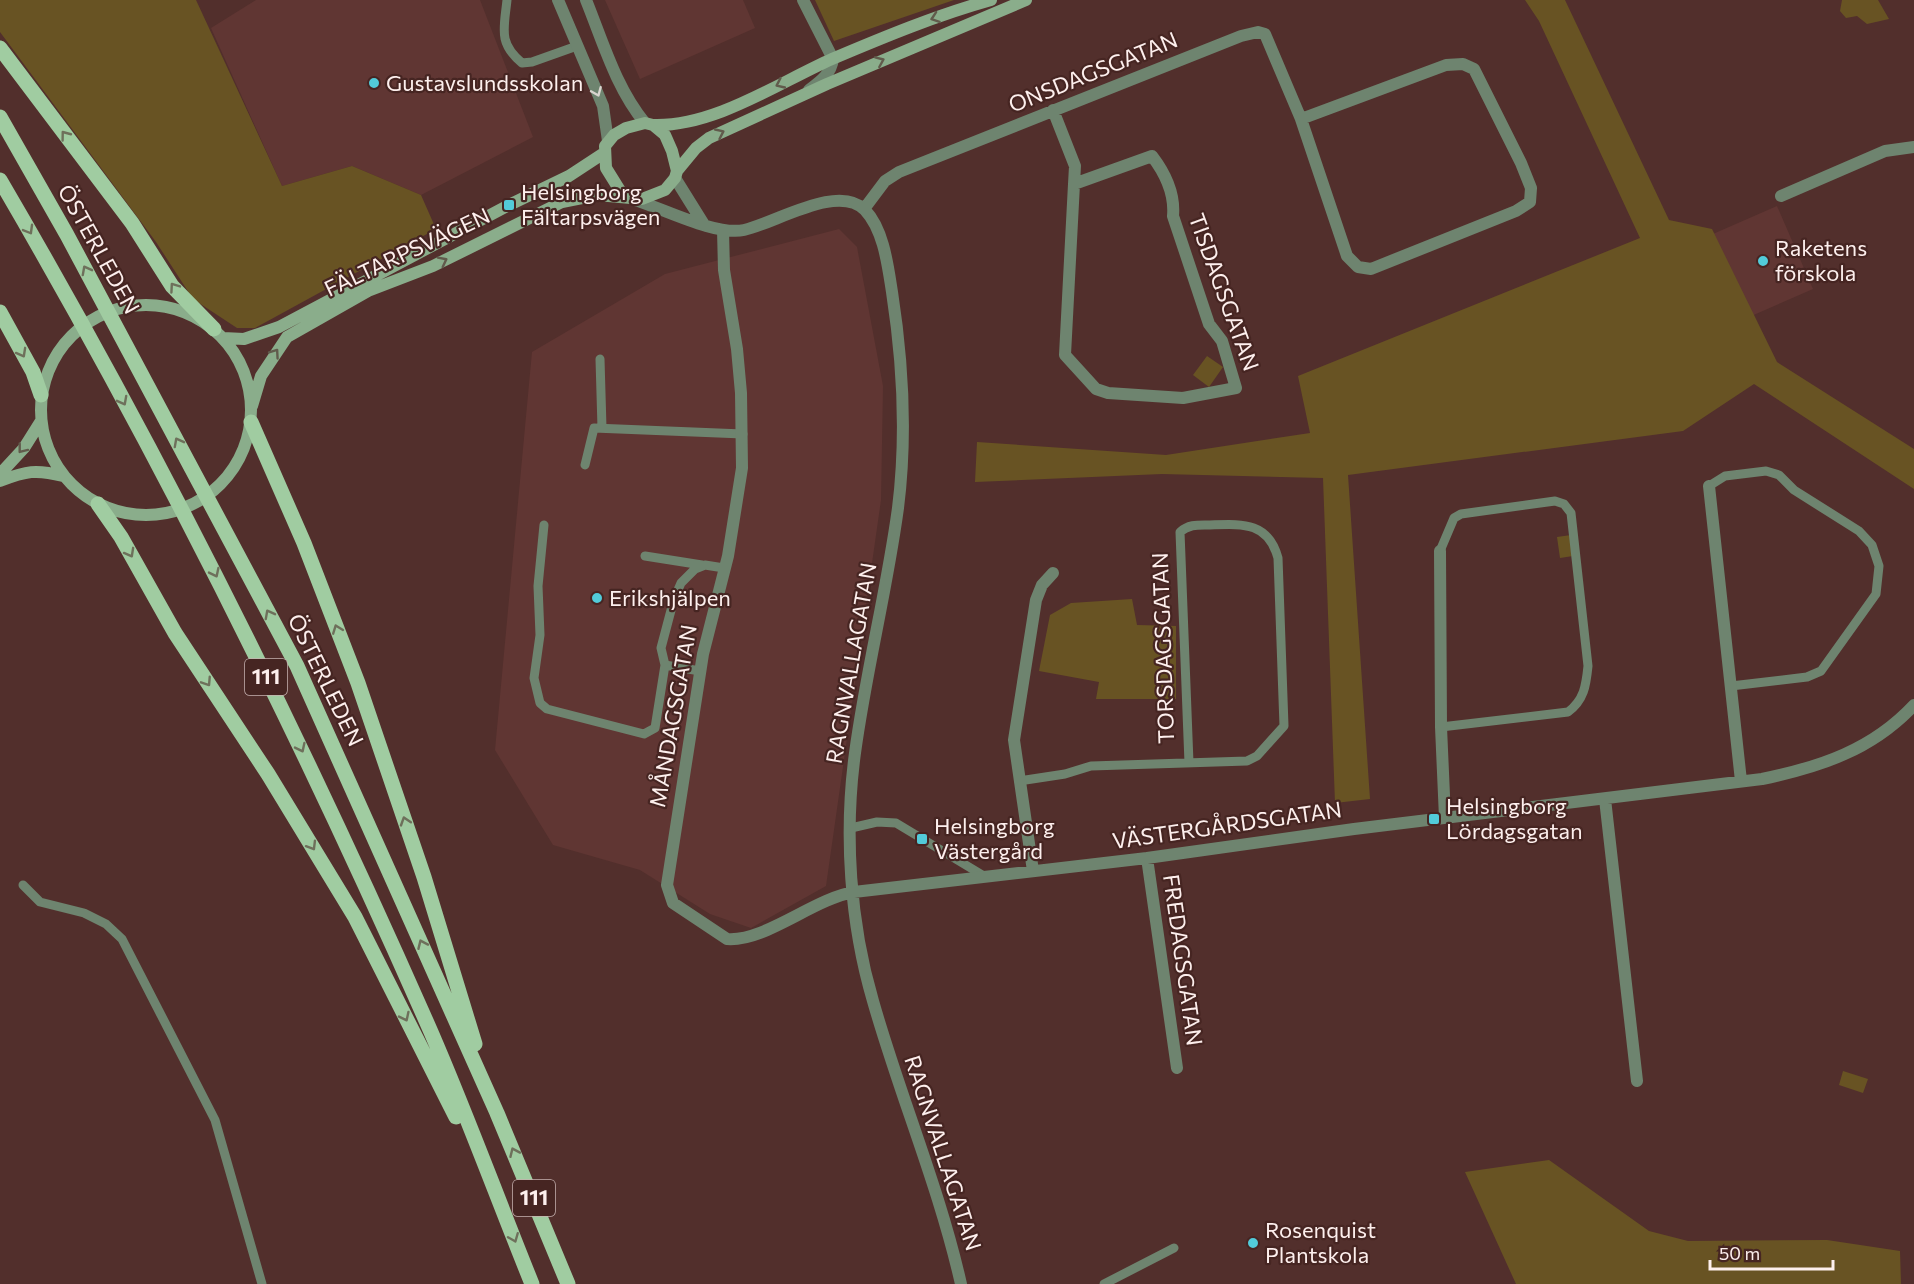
<svg xmlns="http://www.w3.org/2000/svg" width="1914" height="1284" font-family="Commissioner,sans-serif">
<style>
.built{fill:#603633}
.green{fill:#685323}
.lines{fill:none;stroke-linecap:round;stroke-linejoin:round}
.lane{stroke:#6e846f;stroke-width:9}
.street{stroke:#6e846f;stroke-width:12}
.secondary{stroke:#8aad8b;stroke-width:12}
.primary{stroke:#a0cca1;stroke-width:15}
.oneway{stroke:#615b4c}
.oneway2{stroke:#d9d4ce}
.oneway3{stroke:#6e705b}
.poi-dot{fill:#52cbd9;stroke:#462522;stroke-width:2}
.labels{text-anchor:middle;stroke-width:4.5;stroke-linejoin:round;paint-order:stroke}
.shield{fill:#462522;stroke:#c6b2b0;stroke-width:1.5}
.shield-label{font-size:21px;font-weight:bold;fill:#fdefed}
.street-label{font-size:22px;fill:#fdefed;stroke:#462522}
.poi-label{font-size:22px;fill:#fdefed;stroke:#462522;text-anchor:start}
</style>
<rect width="100%" height="100%" fill="#522f2c"/>
<path class="built" d="M256 0H480L533 137 421 195 352 166 282 186 211 28Z
M605 0H743L755 28 640 79Z
M1777 206 1813 289 1749 317 1713 234Z
M839 229 857 247 883 386 881 500 826 886 751 928 710 914 640 870 553 845 495 750 532 352 665 274Z"/>
<path class="green" d="M0 0H196L282 186 352 166 421 195 436 229 255 328H237L193 299 156 242 0 32Z
M815 0H954L834 41Z
M1525 0H1565L1669 220 1712 229 1777 362 1914 449V489L1754 384 1683 431 1348 475 1370 799 1335 803 1323 478 1162 474 975 482 977 442 1166 455 1310 433 1298 376 1640 238 1539 21Z
M1842 0H1878L1889 19 1867 24 1857 16 1846 18 1840 11Z
M1207 356 1223 367 1209 387 1193 375Z
M1571 535 1573 556 1560 558 1557 537Z
M1132 599 1137 625 1176 626V699H1096L1099 682 1039 671 1050 615 1071 603Z
M1843 1071 1868 1079 1863 1093 1839 1085Z
M1549 1160 1649 1231 1688 1241 1827 1240 1900 1251 1901 1284H1516L1465 1172Z"/>
<g class="lines">
<path class="lane" d="M507 0C504 29 498 43 522 63L532 62 577 46
M600 359 602 428
M585 465 594 428 743 434
M1709 486 1725 476 1766 471 1779 475 1794 490 1859 531 1872 545 1879 566 1876 594 1821 671 1807 677 1731 686
M544 525 538 586 540 635 534 678 540 703 547 709 644 734 655 728 665 665 661 648 674 599 681 583 695 569 705 565 724 568
M1440 551 1454 518 1461 514 1555 501 1564 504 1571 513 1588 666C1586 686 1584 700 1568 712L1441 727
M645 556 702 565
M665 665 700 671
M1019 781 1065 774 1091 766 1247 761 1257 756 1284 726 1278 558C1268 521 1241 524 1210 525 1198 525 1189 524 1180 532L1189 763
M851 828 877 822 896 823 984 876
M23 885 40 902 84 913 106 924 122 939 215 1120 262 1284
M1104 1284 1174 1248"/>
<path class="street" d="M558 0 603 106 608 141
M586 0C603 42 616 88 645 123
M803 0 833 59C831 74 821 81 809 90
M1053 110 1075 166 1074 184 1065 355 1096 389 1108 393 1183 398 1236 388 1222 341 1209 324 1173 216C1175 194 1165 173 1152 156L1074 184
M675 178 703 223
M1781 196 1885 151 1914 147
M635 200C664 209 716 236 744 230 776 223 838 183 865 210 884 230 888 267 892 292 903 363 907 436 898 508 887 590 866 671 855 753 844 834 850 923 873 1001 900 1096 939 1187 961 1284
M864 209 885 181 899 172 1241 36 1258 32 1265 34 1301 119 1347 256 1358 267 1371 269 1516 211 1530 202 1531 188 1521 163 1474 69 1463 64 1446 65 1301 119
M723 230 724 270 737 349 741 393 742 468 728 556 703 654 667 885 673 903 727 939C765 942 813 899 854 892L1147 858 1354 829 1762 779C1820 767 1872 750 1914 705
M1709 486 1741 781
M1440 551 1441 727 1445 818
M1605 799 1637 1081
M1147 858 1177 1068
M1033 871 1014 740 1036 600 1042 585 1053 573"/>
<path class="secondary" d="M653 125C714 127 778 83 832 59 884 37 937 15 991 0
M677 171 696 148 709 138 827 84 1026 0
M41 410a105 105 0 1 1 210 0a105 105 0 1 1-210 0Z
M223 338 244 339 279 327 509 205 569 176 604 153
M252 406 261 376 287 337 368 291 433 266 562 202 597 195 642 199 665 190 675 178 677 171 672 151 665 135 653 125 645 123 626 128 614 135 605 146 606 168 624 197
M0 474 24 448 41 421
M0 481C26 471 36 469 63 476"/>
<path class="primary" d="M0 48 132 223 172 286 214 329
M0 117 67 235 297 666 497 1113 568 1284
M0 180C161 455 303 741 431 1032 467 1115 498 1200 532 1284
M0 312 33 372 41 395
M251 422 304 543 358 683 424 877 475 1044
M98 504 121 537 175 633 268 774 355 917 456 1117"/>
</g>
<defs><path id="oneway-chevron" d="M-2-3.5L2.5 0L-2 3.5" fill="none" stroke-width="1.6" stroke-linecap="round" stroke-linejoin="round" transform="scale(1.5)"/></defs>
<g class="oneway">
<use href="#oneway-chevron" transform="translate(935 18) rotate(161)"/>
<use href="#oneway-chevron" transform="translate(880 61) rotate(-23)"/>
<use href="#oneway-chevron" transform="translate(780 84) rotate(155)"/>
<use href="#oneway-chevron" transform="translate(720 133) rotate(-25)"/>
<use href="#oneway-chevron" transform="translate(443 261) rotate(-27)"/>
<use href="#oneway-chevron" transform="translate(275 353) rotate(-55)"/>
<use href="#oneway-chevron" transform="translate(22 449) rotate(128)"/>
</g>
<use class="oneway2" href="#oneway-chevron" transform="translate(597 92) rotate(67)"/>
<g class="oneway3">
<use href="#oneway-chevron" transform="translate(65 135) rotate(-127)"/>
<use href="#oneway-chevron" transform="translate(29 230) rotate(60)"/>
<use href="#oneway-chevron" transform="translate(86 270) rotate(-118)"/>
<use href="#oneway-chevron" transform="translate(174 287) rotate(-125)"/>
<use href="#oneway-chevron" transform="translate(22 353) rotate(61)"/>
<use href="#oneway-chevron" transform="translate(123 401) rotate(62)"/>
<use href="#oneway-chevron" transform="translate(178 442) rotate(-118)"/>
<use href="#oneway-chevron" transform="translate(130 553) rotate(61)"/>
<use href="#oneway-chevron" transform="translate(215 573) rotate(64)"/>
<use href="#oneway-chevron" transform="translate(269 614) rotate(-118)"/>
<use href="#oneway-chevron" transform="translate(337 629) rotate(-111)"/>
<use href="#oneway-chevron" transform="translate(207 682) rotate(57)"/>
<use href="#oneway-chevron" transform="translate(301 748) rotate(64)"/>
<use href="#oneway-chevron" transform="translate(405 821) rotate(-108)"/>
<use href="#oneway-chevron" transform="translate(312 846) rotate(59)"/>
<use href="#oneway-chevron" transform="translate(422 944) rotate(-114)"/>
<use href="#oneway-chevron" transform="translate(405 1017) rotate(64)"/>
<use href="#oneway-chevron" transform="translate(514 1152) rotate(-114)"/>
<use href="#oneway-chevron" transform="translate(514 1238) rotate(68)"/>
</g>
<g class="poi-dot">
<circle cx="374" cy="83" r="6"/>
<rect x="503" y="199" width="12" height="12" rx="3"/>
<circle cx="1763" cy="261" r="6"/>
<circle cx="597" cy="598" r="6"/>
<rect x="1428" y="813" width="12" height="12" rx="3"/>
<rect x="916" y="833" width="12" height="12" rx="3"/>
<circle cx="1253" cy="1243" r="6"/>
</g>
<g class="labels">
<g class="shield">
<rect x="245" y="659" width="42" height="36" rx="4.5"/>
<rect x="513" y="1180" width="42" height="36" rx="4.5"/>
</g>
<g class="shield-label">
<text x="266" y="684">111</text>
<text x="534" y="1205">111</text>
</g>
<g class="street-label">
<text transform="translate(1093 72) rotate(-22)" y="8">ONSDAGSGATAN</text>
<text transform="translate(99 249) rotate(61)" y="8">ÖSTERLEDEN</text>
<text transform="translate(407 252) rotate(-25)" y="8">FÄLTARPSVÄGEN</text>
<text transform="translate(1224 292) rotate(70)" y="8">TISDAGSGATAN</text>
<text transform="translate(1163 648) rotate(-92)" y="8">TORSDAGSGATAN</text>
<text transform="translate(851 663) rotate(-80)" y="8">RAGNVALLAGATAN</text>
<text transform="translate(326 680) rotate(64)" y="8">ÖSTERLEDEN</text>
<text transform="translate(673 716) rotate(-80)" y="8">MÅNDAGSGATAN</text>
<text transform="translate(1227 825) rotate(-8)" y="8">VÄSTERGÅRDSGATAN</text>
<text transform="translate(1183 960) rotate(82)" y="8">FREDAGSGATAN</text>
<text transform="translate(943 1153) rotate(72)" y="8">RAGNVALLAGATAN</text>
</g>
<g class="poi-label">
<text x="386" y="91">Gustavslundsskolan</text>
<text x="521" y="200">Helsingborg<tspan x="521" dy="25">Fältarpsvägen</tspan></text>
<text x="1775" y="256">Raketens<tspan x="1775" dy="25">förskola</tspan></text>
<text x="609" y="606">Erikshjälpen</text>
<text x="1446" y="814">Helsingborg<tspan x="1446" dy="25">Lördagsgatan</tspan></text>
<text x="934" y="834">Helsingborg<tspan x="934" dy="25">Västergård</tspan></text>
<text x="1265" y="1238">Rosenquist<tspan x="1265" dy="25">Plantskola</tspan></text>
</g>
</g>
<path d="M1710 1260v9h123v-9" fill="none" stroke="#fdefed" stroke-width="3"/>
<text x="1719" y="1260" font-size="18" fill="#fdefed" stroke="#462522" stroke-width="4.5" paint-order="stroke">50 m</text>
</svg>
